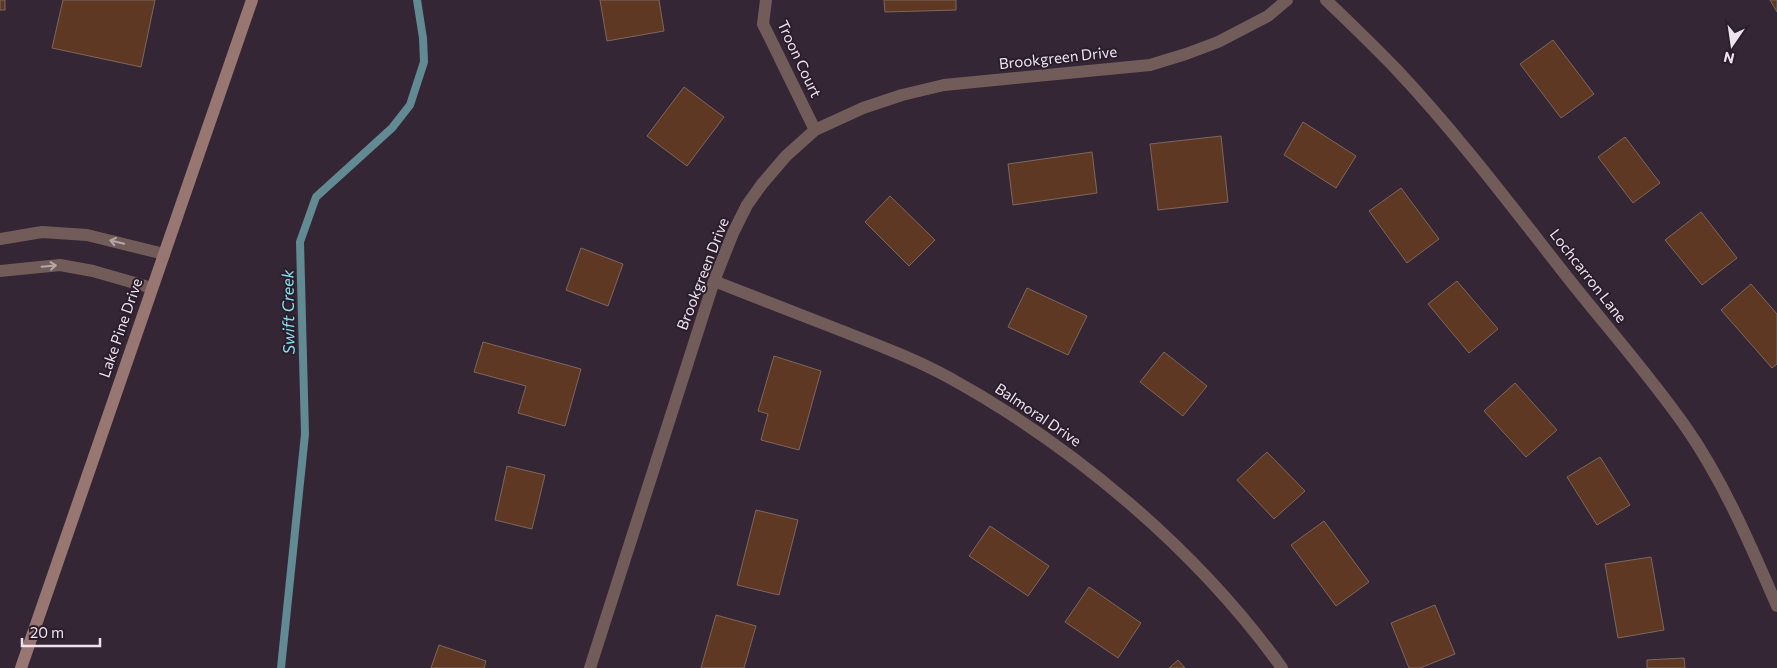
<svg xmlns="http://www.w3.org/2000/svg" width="1777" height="668" font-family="Commissioner,sans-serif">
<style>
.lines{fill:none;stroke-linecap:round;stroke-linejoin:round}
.stream{stroke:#618a92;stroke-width:8}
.building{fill:#5f3824;stroke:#7d675c}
.street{stroke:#715c59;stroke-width:12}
.secondary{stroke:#987672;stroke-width:12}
.oneway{stroke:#b5a6aa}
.labels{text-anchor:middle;stroke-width:4;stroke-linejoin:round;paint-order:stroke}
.street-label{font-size:15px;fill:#ede3ed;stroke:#2b1d2b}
.water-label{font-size:16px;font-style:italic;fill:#82e4f0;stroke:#2b1d2b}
</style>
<rect width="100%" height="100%" fill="#352635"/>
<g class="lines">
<path class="stream" d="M281 668 305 434 300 242 316 197 392 128 410 105 424 62 423 38 417 0"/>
</g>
<path class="building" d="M0 0H5V10H0Z
M63 0H155L141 67 52 48Z
M600 0H659L664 31 607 41Z
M884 0H956V10L885 12Z
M1770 0H1777V12Z
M1553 40 1594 94 1561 118 1520 64Z
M684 87 724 117 687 166 647 136Z
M1303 122 1356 156 1336 188 1284 155Z
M1221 136 1228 202 1158 210 1150 144Z
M1625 137 1660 183 1633 203 1598 157Z
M1092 152 1097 193 1013 205 1008 164Z
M1401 188 1439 239 1407 263 1369 211Z
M890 196 935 240 909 266 865 222Z
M1701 212 1737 258 1702 285 1665 240Z
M581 248 623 264 608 306 566 290Z
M1457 281 1498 329 1469 353 1428 304Z
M1751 284 1777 314V364L1772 368 1721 310Z
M1027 288 1087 316 1068 355 1008 327Z
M483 342 581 369 565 426 518 413 526 386 474 372Z
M1164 352 1207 386 1183 416 1140 382Z
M774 356 821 371 799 450 761 440 768 414 758 411Z
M1515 383 1557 430 1526 457 1484 411Z
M1267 452 1305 491 1274 519 1237 480Z
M1600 457 1630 505 1597 525 1567 477Z
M507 466 545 475 532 529 495 520Z
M756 510 798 520 779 595 737 585Z
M1324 521 1369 582 1336 606 1291 545Z
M990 526 1049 566 1028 596 969 556Z
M1651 557 1664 630 1618 638 1605 564Z
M1089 587 1141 623 1118 658 1065 622Z
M1435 605 1455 654 1420 668H1409L1391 623Z
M716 615 756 626 744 668H701Z
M439 645 486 661 484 668H431Z
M1684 658 1685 668H1647V660Z
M1178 660 1185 668H1169Z"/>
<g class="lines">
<path class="street" d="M766 0 763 24 815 130
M1326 0C1350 23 1374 46 1397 70 1457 134 1510 204 1564 273 1604 324 1648 373 1685 426 1723 480 1751 546 1777 606
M0 239 42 232 87 235 164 254
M0 271 60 265 93 271 152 288
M714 281C755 297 796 313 837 329 875 344 913 358 948 377 1074 446 1198 551 1282 668
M590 668 714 281 733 233 747 205 762 184 786 156 815 130 863 108 902 95 944 85 1150 65 1186 54 1218 42 1268 16 1287 0"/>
<path class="secondary" d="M21 668 252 0"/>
</g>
<defs><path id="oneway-shaft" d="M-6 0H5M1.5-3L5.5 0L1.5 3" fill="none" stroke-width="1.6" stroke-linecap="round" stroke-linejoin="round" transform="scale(1.25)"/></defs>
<g class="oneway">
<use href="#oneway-shaft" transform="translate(117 242) rotate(-166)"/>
<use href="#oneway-shaft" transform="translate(49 266) rotate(-5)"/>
</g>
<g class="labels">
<g class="street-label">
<text transform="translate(1058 58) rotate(-6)" y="5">Brookgreen Drive</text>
<text transform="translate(799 59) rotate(65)" y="5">Troon Court</text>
<text transform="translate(703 274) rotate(-69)" y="5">Brookgreen Drive</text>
<text transform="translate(1588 276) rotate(52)" y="5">Lochcarron Lane</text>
<text transform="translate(121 328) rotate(-71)" y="5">Lake Pine Drive</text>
<text transform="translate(1038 415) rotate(34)" y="5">Balmoral Drive</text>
</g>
<g class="water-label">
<text transform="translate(288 312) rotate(-91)" y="6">Swift Creek</text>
</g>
</g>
<g transform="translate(1732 45) rotate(193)" stroke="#2b1d2b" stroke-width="4" paint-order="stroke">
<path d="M0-4L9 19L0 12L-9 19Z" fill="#ede3ed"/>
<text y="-8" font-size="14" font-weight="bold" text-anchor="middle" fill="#ede3ed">N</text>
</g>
<path d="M22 638v8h78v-8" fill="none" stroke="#ede3ed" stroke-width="2.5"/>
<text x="30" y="638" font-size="15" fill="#ede3ed" stroke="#2b1d2b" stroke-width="4" paint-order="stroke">20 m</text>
</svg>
